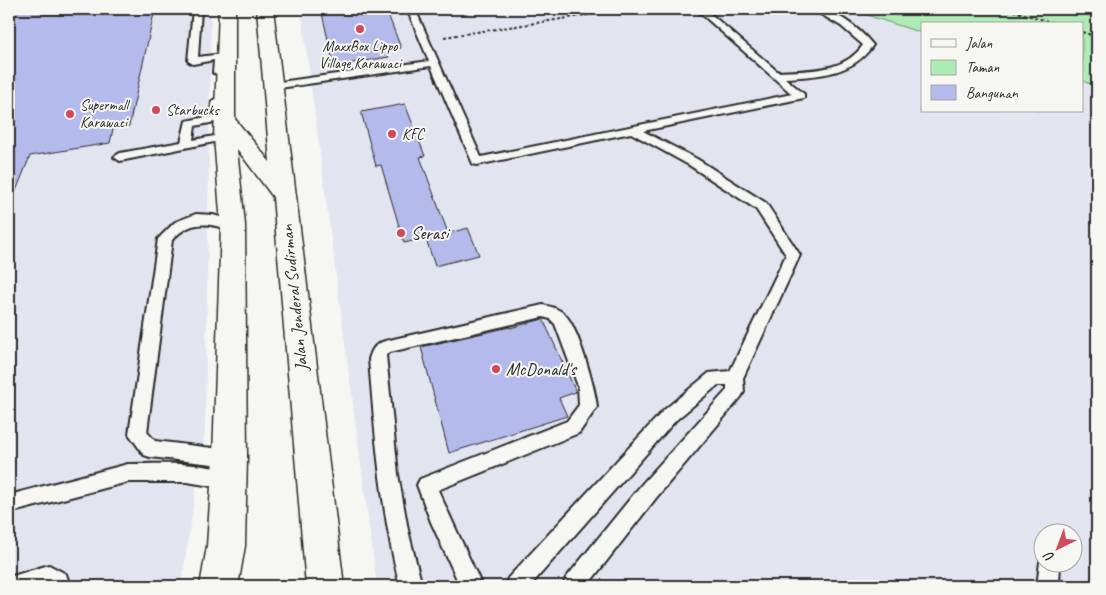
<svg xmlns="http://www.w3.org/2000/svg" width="1106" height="595" font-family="Caveat,sans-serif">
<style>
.built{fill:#e2e4f0;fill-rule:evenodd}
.green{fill:#adecb3;stroke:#6c8c6f}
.building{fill:#b4baeb;stroke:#2b2b2b}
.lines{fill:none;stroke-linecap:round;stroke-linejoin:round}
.service-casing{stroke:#2b2b2b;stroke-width:4}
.tertiary-casing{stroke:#2b2b2b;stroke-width:3}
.path{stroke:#2b2b2b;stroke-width:2;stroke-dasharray:3 2.5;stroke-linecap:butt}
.service{fill:#f6f6f2;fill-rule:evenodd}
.tertiary{fill:#f6f6f2;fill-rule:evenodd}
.poi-dot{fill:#d1495b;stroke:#f6f6f2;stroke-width:2}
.labels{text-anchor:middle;stroke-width:4;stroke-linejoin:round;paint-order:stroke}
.far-poi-label{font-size:15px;fill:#2b2b2b;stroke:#f6f6f2;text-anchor:start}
.poi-label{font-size:18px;fill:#2b2b2b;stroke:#f6f6f2;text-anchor:start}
.street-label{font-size:18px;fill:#2b2b2b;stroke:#f6f6f2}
</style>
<rect width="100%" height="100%" fill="#f6f6f2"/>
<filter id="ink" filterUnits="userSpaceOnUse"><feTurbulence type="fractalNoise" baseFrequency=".02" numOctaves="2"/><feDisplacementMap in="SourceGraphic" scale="10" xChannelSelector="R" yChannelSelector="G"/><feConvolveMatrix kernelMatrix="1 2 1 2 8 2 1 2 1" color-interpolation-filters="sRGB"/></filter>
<g filter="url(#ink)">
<path class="built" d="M9 9H211L205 430 181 586H9Z
M301 9H848L922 33V111H1082V81L1097 86V586H377ZM1044 532H1074V562H1044Z"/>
<path class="green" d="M848 9H1097V86L1082 81V24H922V33Z"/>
<path class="building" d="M9 9H155L129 126 113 129 110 143 30 156 10 206Z
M321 9H386L401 48 387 51 389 57 334 66Z
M405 104 425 156 420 157 448 233 404 243 381 165 376 166 361 112Z
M468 228 479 255 435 266 426 239Z
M543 319 576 392 559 398 567 416 449 453 421 347 510 327V328Z"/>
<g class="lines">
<defs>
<path id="service" d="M193 9H201L198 57 222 54V75L213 73 214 60 193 64 188 61Z
M407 9H415L481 157 792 94 696 9H705L778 72C808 70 844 73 863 45L841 26 812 9C835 9 858 27 873 45 853 75 819 76 785 78L804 94V98L643 131 697 159 766 203 800 255 743 378 744 392 741 397 656 498 587 586H563L566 578 642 484 727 390V385H718L676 420 530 586H505L508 578 664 410 709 373 730 371 786 255 756 209 689 165 631 133 477 165 473 164 431 66 273 89 268 86 273 83 429 61Z
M217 98 222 101V119L220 121 195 126 193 140 225 134 231 137 229 139 120 161 114 157 120 153 181 142 186 121 211 116 212 101Z
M196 214 213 215 238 222 240 225 233 230C208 223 191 219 172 240L147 432 155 441 237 451 239 457 237 463 230 466 150 457 144 455 129 434 158 239 175 222Z
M543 305C552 307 561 309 567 317 579 332 595 387 597 407L579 433 438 490 482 586H460L431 522 417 485 420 479 567 421 579 405 578 386 555 324 550 319 543 317 390 352 386 355 398 474 408 530 422 586H400C381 512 375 435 369 359 372 349 375 344 385 341Z
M128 464C163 464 203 461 236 474L238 480 236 486 229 489 187 482H128L9 513V495Z
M1044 554V562H1060L1059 586H1037L1040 562Z
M49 565 66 574 70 586H9V577Z"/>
<path id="tertiary" d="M219 9H235V119L270 162 257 9H273L344 586H306L273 197 237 149 245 225 247 457 245 546 238 586H200L207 546 213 457 221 225 214 137Z"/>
</defs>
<use href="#service" class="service-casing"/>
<use href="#tertiary" class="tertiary-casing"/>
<path class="path" d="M1008 9 1056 24
M1082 32 1097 37
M444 37 627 9"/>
<use href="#service" class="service"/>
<use href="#tertiary" class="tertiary"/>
</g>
</g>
<g class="poi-dot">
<circle cx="360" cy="29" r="5"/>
<circle cx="156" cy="110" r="5"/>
<circle cx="70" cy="114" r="5"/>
<circle cx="392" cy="134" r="5"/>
<circle cx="401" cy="233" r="5"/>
<circle cx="496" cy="369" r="5"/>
</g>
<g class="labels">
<g class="far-poi-label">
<text x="360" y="51" text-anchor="middle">MaxxBox Lippo<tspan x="360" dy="17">Village Karawaci</tspan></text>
<text x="80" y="110">Supermall<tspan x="80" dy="17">Karawaci</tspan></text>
<text x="166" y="115">Starbucks</text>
<text x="402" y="139">KFC</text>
</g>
<g class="poi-label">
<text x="411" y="239">Serasi</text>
<text x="506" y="375">McDonald's</text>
</g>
<g class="street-label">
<text transform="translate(294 298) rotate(-96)" y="6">Jalan Jenderal Sudirman</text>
</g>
</g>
<rect width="1106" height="595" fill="none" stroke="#f6f6f2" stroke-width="30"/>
<rect x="15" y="15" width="1076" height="565" fill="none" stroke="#2b2b2b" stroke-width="2" filter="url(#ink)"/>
<rect x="921" y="22" width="162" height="90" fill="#f6f6f2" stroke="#a5a5a2"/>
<rect x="931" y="39" width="25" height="8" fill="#f6f6f2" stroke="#a5a5a2"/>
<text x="966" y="48" font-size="15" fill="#2b2b2b">Jalan</text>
<rect x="931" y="60" width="25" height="15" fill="#adecb3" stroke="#a5a5a2"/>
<text x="966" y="72" font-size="15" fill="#2b2b2b">Taman</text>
<rect x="931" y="85" width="25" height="15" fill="#b4baeb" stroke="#a5a5a2"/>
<text x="966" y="98" font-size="15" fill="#2b2b2b">Bangunan</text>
<g transform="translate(1058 548) rotate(222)"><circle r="24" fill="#f6f6f2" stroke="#a5a5a2"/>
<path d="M0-4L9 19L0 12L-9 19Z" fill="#d1495b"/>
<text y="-8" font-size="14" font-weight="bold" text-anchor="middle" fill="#2b2b2b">U</text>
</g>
</svg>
